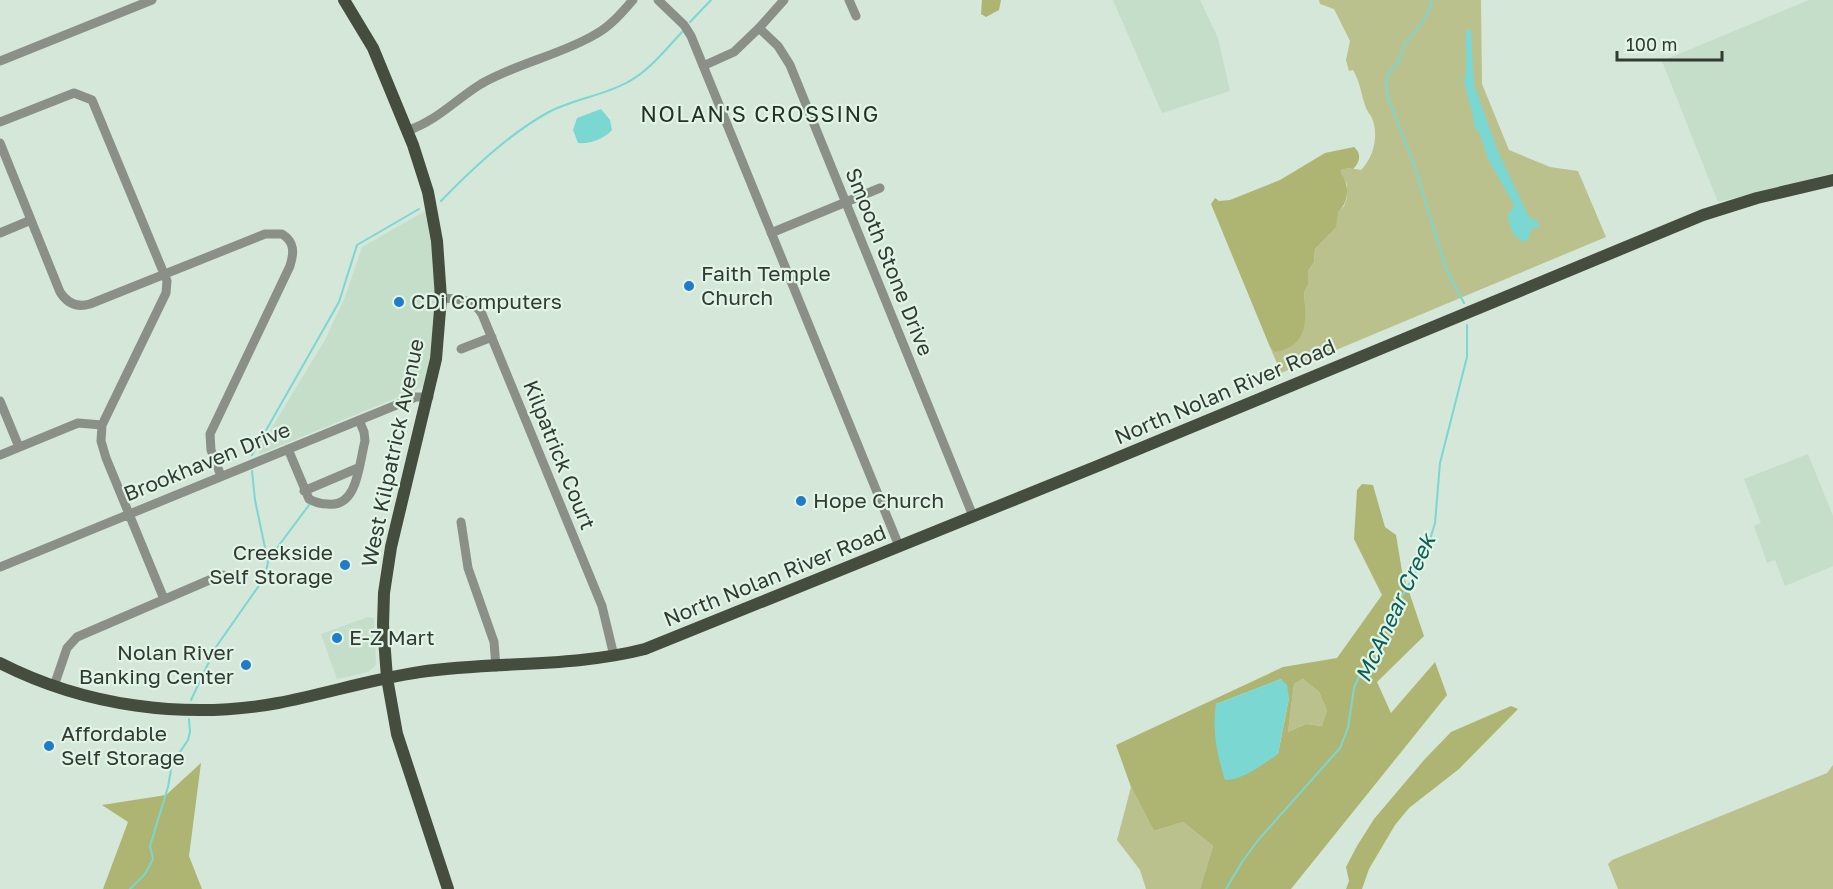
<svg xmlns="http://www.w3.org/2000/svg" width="1833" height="889" font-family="'Golos Text',sans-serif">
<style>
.built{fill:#c4deca}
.green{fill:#bbc18d}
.forest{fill:#aeb572;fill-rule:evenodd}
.water{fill:#7ad7d2}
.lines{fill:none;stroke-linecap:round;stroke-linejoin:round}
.stream{stroke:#7ad7d2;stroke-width:2}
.minor{stroke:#8a8f87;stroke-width:9}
.major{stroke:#454d3f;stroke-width:12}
.poi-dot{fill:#207cc9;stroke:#e1f4e5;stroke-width:2}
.labels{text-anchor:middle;stroke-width:4.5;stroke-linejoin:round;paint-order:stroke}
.street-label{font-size:21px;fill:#323a34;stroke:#e1f4e5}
.poi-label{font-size:21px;fill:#323a34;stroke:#e1f4e5;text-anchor:start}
.neighbourhood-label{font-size:22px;letter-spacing:1.5px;fill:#243227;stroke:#e1f4e5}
.water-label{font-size:22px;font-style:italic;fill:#0d5e5b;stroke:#e1f4e5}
</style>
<rect width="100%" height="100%" fill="#d4e7d8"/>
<path class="built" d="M1113 0H1200L1218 38 1230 91 1162 113Z
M1809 0H1833V173L1718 202 1662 61Z
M427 210 434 256 435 312 428 373 425 386 260 454 258 450 325 340 345 297 362 247Z
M1808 454 1833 516V566L1785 586 1775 560 1767 563 1754 526 1761 523 1744 479Z
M368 617 374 618 376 664 374 667 368 672 337 679 321 634Z"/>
<path class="green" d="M1319 0H1481L1482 84 1509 150 1550 167 1578 171 1606 237 1281 373 1270 347 1275 351C1308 347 1306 318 1304 292L1308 285V271L1314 262 1315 249 1329 234 1338 212 1344 206 1347 197V184L1341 173V170L1349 168 1361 170C1374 157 1379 135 1372 118 1370 114 1366 110 1365 105 1361 93 1360 82 1353 70L1349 71 1346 60 1350 41 1334 9 1320 4Z
M1303 679 1319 692 1327 711 1323 726 1306 724 1288 732 1294 684Z
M1833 765V889H1618L1608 864 1612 860 1827 773Z
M1131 787 1154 831 1183 822 1213 846 1200 889H1146L1140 870 1117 840Z"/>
<path class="forest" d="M982 0H1001L999 10 986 17 981 14Z
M1354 147C1362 154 1360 162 1353 169L1349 168 1341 170V173C1350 185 1349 202 1338 212L1336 227 1315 249 1314 262 1308 271V285L1304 292C1306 319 1310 346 1275 352L1270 347 1211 204 1215 198 1219 201 1230 200 1280 180 1325 153Z
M1362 484 1373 485 1385 527 1396 535 1402 571 1424 636 1377 682 1391 713 1435 662 1447 695 1291 889H1200L1213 846 1183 822 1154 831 1131 787 1116 745 1283 667 1337 658 1382 595 1354 539 1357 490ZM1281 679 1289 698 1278 754 1216 704ZM1303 679 1319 692 1327 711 1322 726 1306 724 1288 732 1294 684Z
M1511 706 1518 709 1459 769 1409 808 1395 825 1369 869 1362 889H1346L1349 881 1346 867 1357 846 1374 819 1424 760 1451 732Z
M201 763 189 856 202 889H103L128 822 102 805 166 795Z"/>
<path class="water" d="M1470 29 1471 30 1474 85 1499 154 1529 217C1535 220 1538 219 1540 228L1534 227 1531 230 1528 240 1524 242C1512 236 1509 227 1508 214L1514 207 1513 203 1488 159 1480 134 1473 124 1474 120 1464 82 1466 71V30Z
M601 109 610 120 612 130C604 139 590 144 578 143L573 130 577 118Z
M1281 679 1287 685 1289 698 1278 754C1265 763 1241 781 1225 780 1217 755 1212 731 1216 704Z"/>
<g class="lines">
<path class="stream" d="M1431 0V6L1426 17 1404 45 1399 61 1388 74 1386 88 1389 100 1415 167 1446 269 1464 303
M690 22 711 0
M441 201C471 170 509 134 547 113 572 99 603 96 628 82 649 71 666 49 682 32
M252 455 339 302 357 245 419 209
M268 560 309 505
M191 700 216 647 265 577 268 562 255 500 252 471
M130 889 145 874 153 859 150 846 168 787 172 764 188 740 190 732 189 719
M1226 889 1242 862 1259 839 1340 748 1348 728 1354 688 1361 672 1426 553 1435 523 1440 463 1467 357V325"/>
<path class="minor" d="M658 0 684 25 691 36 899 546
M849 0 856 16
M759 28 778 46 790 65 973 516
M0 61 152 0
M703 66 734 52 759 28 784 0
M0 122 74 93 92 100 167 281 166 293 102 425 101 441 106 458 164 599
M407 131C438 120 455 100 481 84 517 63 561 55 596 34 611 26 622 12 633 0
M0 143 60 292C67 303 77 308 90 304L265 234H282C295 242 294 253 290 266L210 434 211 450 221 476
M0 233 31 220
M771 233 880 188
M441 298C458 299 472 298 482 314L602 606 614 656
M461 349 492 337
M0 401 19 447
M288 449 309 499C316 503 320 504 328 504 358 508 359 463 365 441L364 432 359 420
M0 455 78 423 102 425
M304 491 358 468
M461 522 468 568 494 642 496 667
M0 567 416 397H429
M54 686 67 648 77 637 221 575 235 577"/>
<path class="major" d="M344 0 373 48 413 145 428 192 437 241 441 298 436 359 391 547 384 593 383 625 387 678 397 734 448 889
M0 663C84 706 185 720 278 703 325 694 372 679 420 672 494 661 571 668 645 649L1100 465 1703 215 1757 198 1833 180"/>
</g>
<g class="poi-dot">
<circle cx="689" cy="286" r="6"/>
<circle cx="399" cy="302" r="6"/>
<circle cx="801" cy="501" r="6"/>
<circle cx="345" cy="565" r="6"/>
<circle cx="337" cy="638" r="6"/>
<circle cx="246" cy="665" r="6"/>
<circle cx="49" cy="746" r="6"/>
</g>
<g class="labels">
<g class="street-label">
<text transform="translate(889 262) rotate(68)" y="7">Smooth Stone Drive</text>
<text transform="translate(1225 392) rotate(-23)" y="7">North Nolan River Road</text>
<text transform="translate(393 453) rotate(-78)" y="7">West Kilpatrick Avenue</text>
<text transform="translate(559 455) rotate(68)" y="7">Kilpatrick Court</text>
<text transform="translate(207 462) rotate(-22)" y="7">Brookhaven Drive</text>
<text transform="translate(775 576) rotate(-22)" y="7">North Nolan River Road</text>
</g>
<g class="poi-label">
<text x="701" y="281">Faith Temple<tspan x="701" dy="24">Church</tspan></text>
<text x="411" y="309">CDi Computers</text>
<text x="813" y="508">Hope Church</text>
<text x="333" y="560" text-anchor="end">Creekside<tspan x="333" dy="24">Self Storage</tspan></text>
<text x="349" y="645">E-Z Mart</text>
<text x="234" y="660" text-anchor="end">Nolan River<tspan x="234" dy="24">Banking Center</tspan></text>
<text x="61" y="741">Affordable<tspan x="61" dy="24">Self Storage</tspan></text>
</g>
<g class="neighbourhood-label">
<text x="760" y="122">NOLAN'S CROSSING</text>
</g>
<g class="water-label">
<text transform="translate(1395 608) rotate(-65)" y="8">McAnear Creek</text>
</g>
</g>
<path d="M1617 51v9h105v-9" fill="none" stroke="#323a34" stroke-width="3"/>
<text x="1626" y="51" font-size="18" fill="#323a34" stroke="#e1f4e5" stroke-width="4.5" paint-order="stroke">100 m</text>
</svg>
